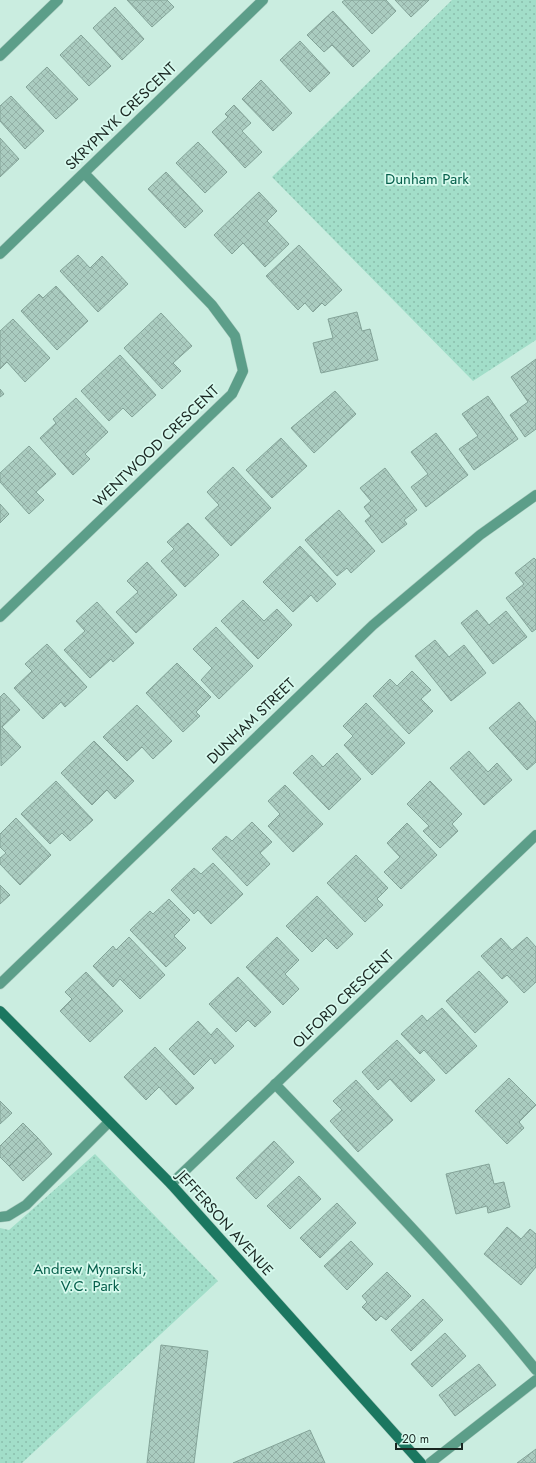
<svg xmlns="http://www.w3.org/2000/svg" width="536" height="1463" font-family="Jost,sans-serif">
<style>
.park{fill:url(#park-dots)}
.building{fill:url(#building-cross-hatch);stroke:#83a398}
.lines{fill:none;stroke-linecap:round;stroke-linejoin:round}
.lane-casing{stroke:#aac9be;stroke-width:11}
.street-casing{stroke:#aac9be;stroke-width:11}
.secondary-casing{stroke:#aac9be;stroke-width:11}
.lane{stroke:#5c9e89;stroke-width:10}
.street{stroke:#5c9e89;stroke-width:10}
.secondary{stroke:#1b7760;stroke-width:10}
.labels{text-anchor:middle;stroke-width:3.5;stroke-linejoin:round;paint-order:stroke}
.street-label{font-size:15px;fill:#192621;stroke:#d7faee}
.park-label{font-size:15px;fill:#065f4b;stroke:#d7faee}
</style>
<defs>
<pattern id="park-dots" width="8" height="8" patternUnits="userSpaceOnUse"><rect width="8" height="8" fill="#a2dec9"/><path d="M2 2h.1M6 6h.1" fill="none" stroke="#8bbeac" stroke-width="1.8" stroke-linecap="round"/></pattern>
<pattern id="building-cross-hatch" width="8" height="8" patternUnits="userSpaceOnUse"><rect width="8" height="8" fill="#aaccc0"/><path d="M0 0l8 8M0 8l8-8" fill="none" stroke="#92afa5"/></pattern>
</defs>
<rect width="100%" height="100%" fill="#caede0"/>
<path class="park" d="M452 0H536V340L473 381 272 177Z
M95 1154 218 1281 22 1463H0V1228L9 1230Z"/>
<path class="building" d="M127 0H167L174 7 152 27Z
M345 0H386L396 11 372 34 342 2Z
M395 0H429L411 17Z
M115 7 144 39 122 60 93 28Z
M333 11 370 51 353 67 332 45 324 52 307 35Z
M81 35 111 66 89 86 60 55Z
M300 41 330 73 310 92 280 60Z
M47 67 78 99 56 119 26 87Z
M261 80 292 113 273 131 242 99Z
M11 96 44 131 25 149 0 121V106Z
M234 105 251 123 242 131 262 152 245 168 212 132 228 117 225 114Z
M0 138 19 159 0 177Z
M198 142 227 172 205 193 176 163Z
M166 172 203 211 185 228 148 189Z
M259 192 277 211 267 221 289 244 265 267 243 243 232 254 214 235Z
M299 245 342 290 325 306 322 303 313 312 305 303 298 310 266 276Z
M78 255 90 268 102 256 128 284 98 312 60 271Z
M56 286 88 321 57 350 21 311 39 294 43 298Z
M357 312 362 331 370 329 378 360 321 373 313 343 333 338 328 319Z
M161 313 192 346 173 363 181 371 162 389 124 348Z
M13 319 50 358 25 382 7 362 0 369V331Z
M120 355 156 395 132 417 123 408 109 421 81 391Z
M536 359V429L525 437 510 415 528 402 511 377Z
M0 389 4 394 0 397Z
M335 391 356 414 314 453 291 428Z
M488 396 518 439 474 470 459 449 478 436 462 414Z
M76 398 108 432 85 454 90 459 73 475 40 438 56 423 53 419Z
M436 433 468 475 426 507 411 487 428 474 411 452Z
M281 438 307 466 272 498 246 470Z
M29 446 56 474 36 492 44 500 29 514 0 482V473Z
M233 467 271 508 231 546 205 518 219 505 207 492Z
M385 468 417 510 404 520 407 524 382 543 365 521 371 516 364 507 371 501 360 488Z
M0 504 9 514 0 523Z
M339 510 375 551 351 573 347 568 337 576 305 540Z
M188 523 219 555 185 587 161 561 174 549 167 542Z
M300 546 336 584 317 602 311 595 293 612 263 582Z
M534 558 536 560V629L532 632 506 598 524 584 515 573Z
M147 562 177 595 136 633 116 612 138 592 127 581Z
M243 600 264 621 277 609 292 625 258 659 221 621Z
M97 602 134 643 113 662 111 659 90 678 64 650 85 631 76 621Z
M477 610 489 625 506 611 527 637 493 664 461 623Z
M216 627 253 666 219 699 201 680 212 668 193 649Z
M435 640 449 657 464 645 486 673 451 701 415 656Z
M47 644 87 687 65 707 61 702 43 719 14 688 32 671 25 664Z
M177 663 211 697 196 712 200 716 183 732 146 693Z
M412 671 431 690 421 699 433 711 409 734 373 696 390 679 397 686Z
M4 693 20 710 2 727 21 747 1 766 0 697Z
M519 702 536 722V762L527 770 489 728Z
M366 703 405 743 372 775 344 745 353 736 343 726Z
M137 705 172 741 153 759 142 747 127 761 103 737Z
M94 741 134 781 115 799 107 790 92 805 61 773Z
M469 751 488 772 497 763 512 780 484 805 450 768Z
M337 753 361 779 329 810 293 773 312 755 323 767Z
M56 781 93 820 70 841 62 833 50 844 21 814Z
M430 781 462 814 452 824 458 831 440 848 423 831 429 826 407 804Z
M285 785 323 824 293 852 268 826 280 814 268 801Z
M16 818 51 855 20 885 0 864V858L6 853 0 847V834Z
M252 822 272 842 260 853 270 864 247 886 212 849 226 836 232 841Z
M407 823 437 855 401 889 384 872 400 857 387 843Z
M356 855 388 888 377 899 383 905 365 922 327 883Z
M213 863 243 894 211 924 198 910 194 914 171 890 194 868 201 874Z
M0 885 10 895 0 904Z
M317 896 353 934 337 949 326 938 312 952 286 926Z
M169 899 190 920 174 936 186 948 166 967 130 930 150 911 153 914Z
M129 937 165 975 140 999 120 979 113 987 93 966 113 946 116 950Z
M277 937 299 960 285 974 299 989 283 1005 246 967Z
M527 937 536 947V982L524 993 507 975 502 979 481 956 501 938 512 950Z
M479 971 508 1002 475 1033 446 1001Z
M86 972 123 1011 90 1042 60 1011 72 999 65 992Z
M238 977 271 1012 255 1027 248 1020 236 1032 209 1004Z
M442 1008 477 1046 446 1074 424 1050 420 1054 401 1034 422 1015 427 1021Z
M198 1021 211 1035 217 1028 234 1046 215 1064 211 1058 194 1075 169 1049Z
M397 1040 435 1080 411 1102 390 1079 378 1090 362 1072Z
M155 1047 194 1088 176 1105 159 1087 146 1100 124 1077Z
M509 1078 536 1105 519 1122 524 1128 507 1144 475 1111Z
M356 1080 393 1120 358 1152 330 1121 342 1110 333 1101Z
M0 1101 12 1113 0 1124Z
M23 1123 38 1138 9 1166 0 1157V1146Z
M38 1138 52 1154 23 1181 9 1166Z
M274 1141 294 1162 256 1199 236 1178Z
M489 1164 494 1184 504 1182 510 1207 488 1213 487 1206 456 1214 446 1174Z
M299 1176 321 1199 290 1229 267 1206Z
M337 1203 356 1223 320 1258 300 1238Z
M507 1227 521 1239 530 1229 536 1234V1267L521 1285 484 1254Z
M351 1241 373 1264 347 1290 324 1266Z
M387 1272 411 1296 386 1320 381 1316 376 1321 362 1307 367 1302 362 1296Z
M423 1299 443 1320 411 1351 391 1330Z
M445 1333 466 1356 432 1387 411 1364Z
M161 1345 208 1351 194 1463H147Z
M479 1364 496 1385 455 1416 439 1395Z
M310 1430 325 1463H233Z
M536 1449V1463H517Z"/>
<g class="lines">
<defs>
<path id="lane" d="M0 56 58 0
M275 1084C364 1177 455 1270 536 1370
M0 1217 8 1216 26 1205 109 1122
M430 1463 536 1380"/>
<path id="street" d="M0 254 263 0
M0 617 232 394 243 371 235 336 212 305 84 173
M0 984 373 625 480 535 536 495
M171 1184 536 835"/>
<path id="secondary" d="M0 1011 171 1184 421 1463"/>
</defs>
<use href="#lane" class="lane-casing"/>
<use href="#street" class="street-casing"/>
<use href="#secondary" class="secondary-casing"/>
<use href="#lane" class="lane"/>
<use href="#street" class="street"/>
<use href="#secondary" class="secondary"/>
</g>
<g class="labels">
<g class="street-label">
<text transform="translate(121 116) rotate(-44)" y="5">SKRYPNYK CRESCENT</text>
<text transform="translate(156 446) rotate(-44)" y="5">WENTWOOD CRESCENT</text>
<text transform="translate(251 721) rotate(-44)" y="5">DUNHAM STREET</text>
<text transform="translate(343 999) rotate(-44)" y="5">OLFORD CRESCENT</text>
<text transform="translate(225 1223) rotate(48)" y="5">JEFFERSON AVENUE</text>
</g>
<g class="park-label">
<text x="427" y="184">Dunham Park</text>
<text x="90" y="1274">Andrew Mynarski,<tspan x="90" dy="17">V.C. Park</tspan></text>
</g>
</g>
<path d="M396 1443v6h66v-6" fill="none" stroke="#192621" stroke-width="2"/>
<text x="402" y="1443" font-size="12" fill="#192621" stroke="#d7faee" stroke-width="3" paint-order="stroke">20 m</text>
</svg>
